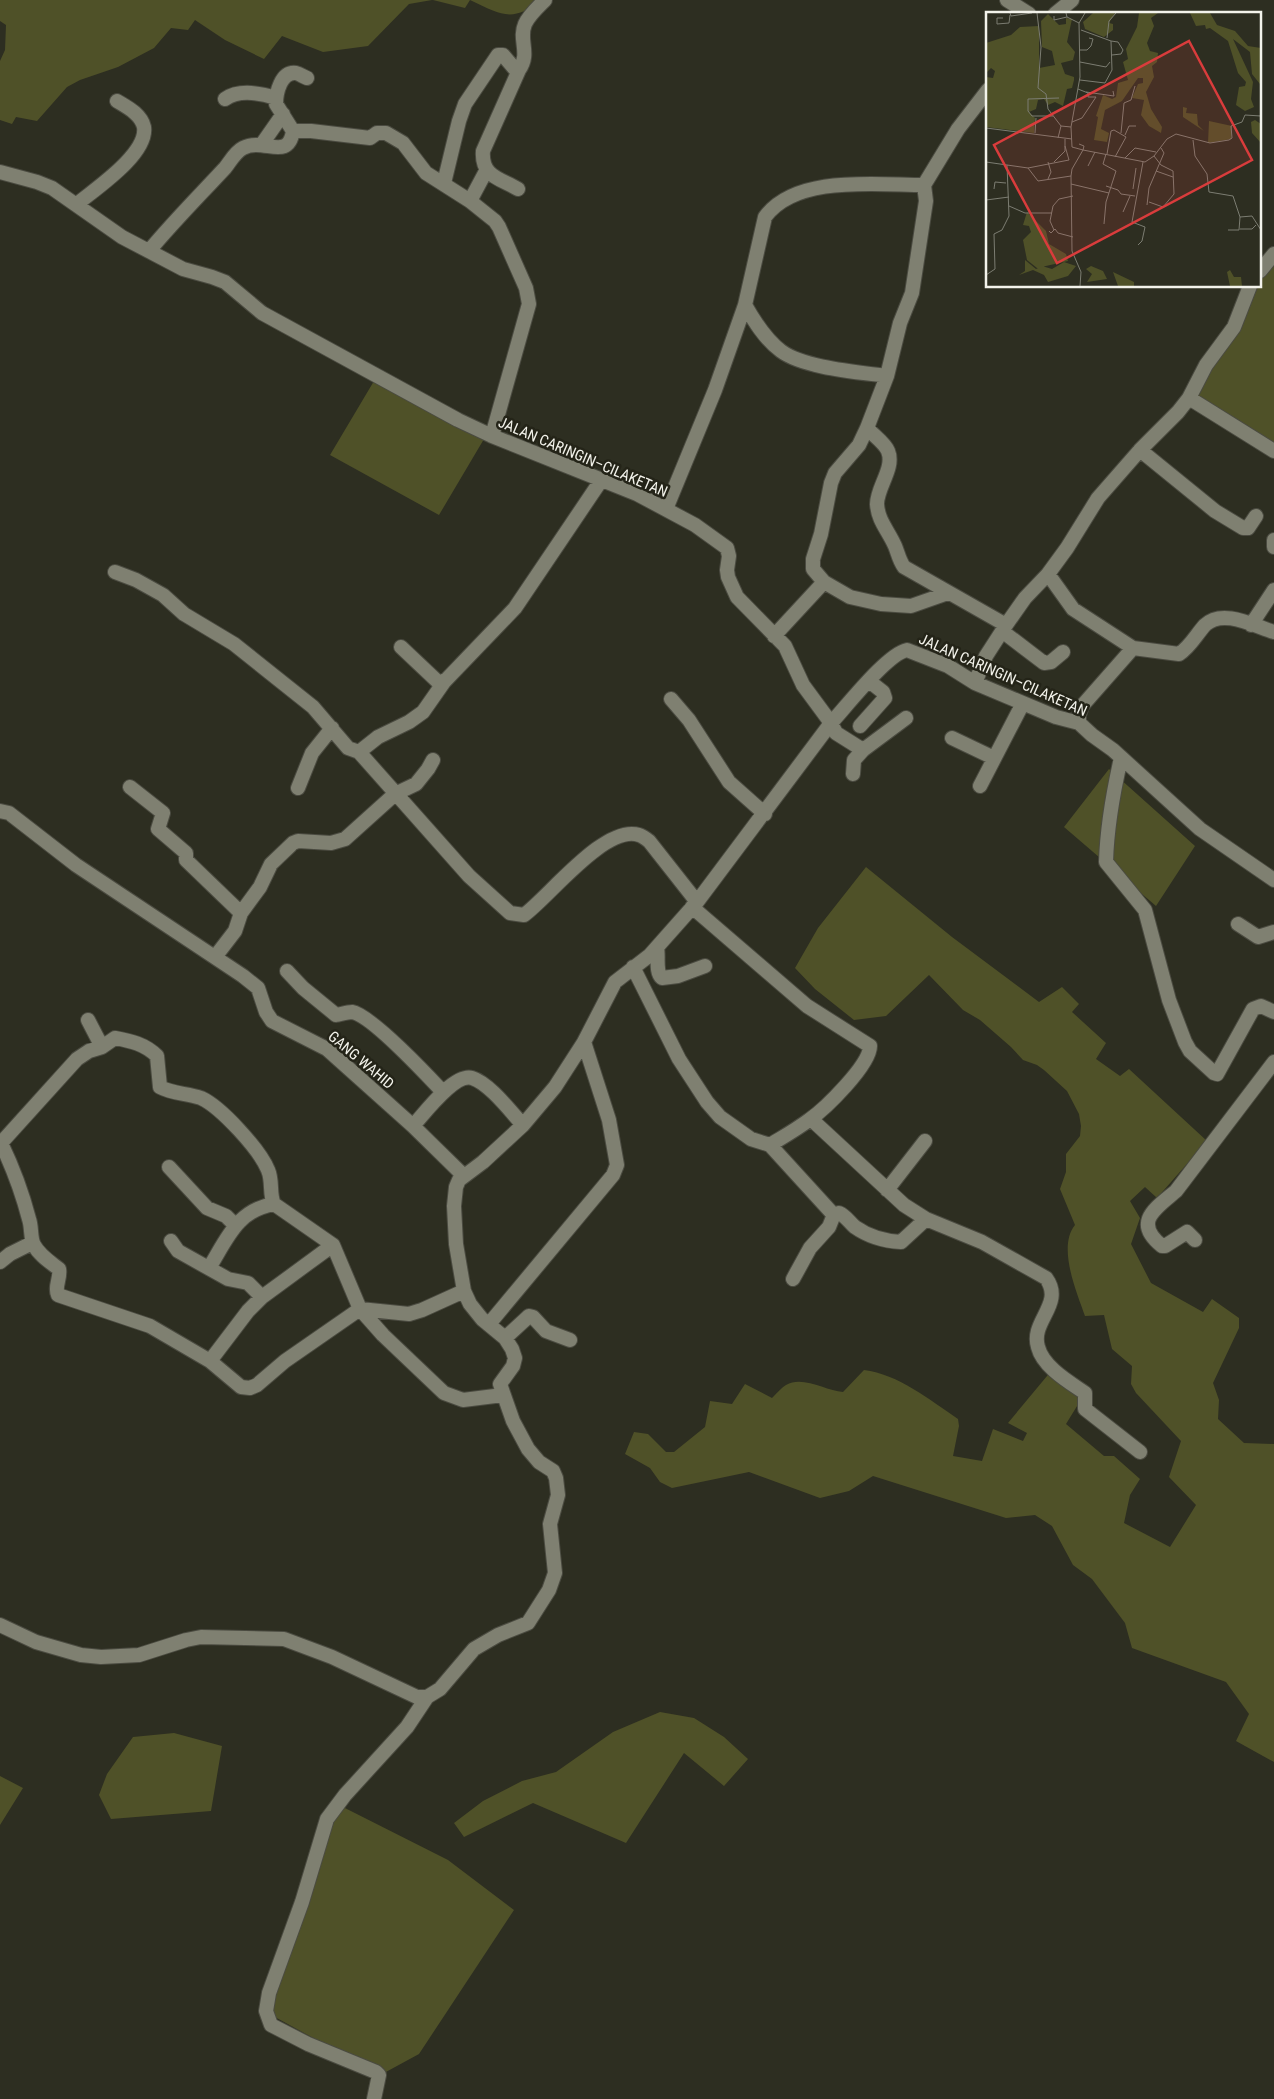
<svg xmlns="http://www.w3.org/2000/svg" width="1274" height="2099" font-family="'Roboto Condensed',sans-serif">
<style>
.green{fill:#4f5128}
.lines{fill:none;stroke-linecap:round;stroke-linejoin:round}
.minor-casing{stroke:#4b4b41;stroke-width:16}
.minor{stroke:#7f8071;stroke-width:14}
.labels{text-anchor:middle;stroke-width:5;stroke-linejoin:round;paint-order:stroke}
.street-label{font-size:15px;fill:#f3f3eb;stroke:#242418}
.inset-road{fill:none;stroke:#7c7d72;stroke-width:1}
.view{fill:#d93c3c;fill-opacity:0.15;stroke:#d93c3c;stroke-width:2.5}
.inset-edge{fill:none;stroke:#f3f3eb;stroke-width:2.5}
</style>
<rect width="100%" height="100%" fill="#2d2e21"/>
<path class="green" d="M0 0H432L409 4 368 46 323 52 282 36 264 59 225 40 195 20 188 30 171 28 154 48 118 67 80 80 67 87 37 121 16 117 12 124 0 120V61L5 50 6 25 0 21Z
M433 0H543C511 23 502 15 470 0L465 8Z
M1274 258V447L1192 395 1257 286H1260V281Z
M374 381 484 439 439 515 330 455Z
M1109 769 1195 846 1156 906 1064 827Z
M866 867 952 937 1039 1002 1062 987 1079 1004 1072 1012 1106 1043 1096 1059 1120 1076 1129 1069 1207 1141 1157 1198 1145 1187 1130 1201 1140 1218 1131 1244 1151 1283 1203 1312 1212 1299 1239 1318V1328L1213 1383 1219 1400 1218 1419 1244 1443 1274 1444V1762L1236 1741 1249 1714 1226 1682 1132 1648 1125 1623 1092 1579 1073 1565 1052 1526 1035 1515 1006 1518 873 1476 849 1491 820 1498 749 1472 672 1488 660 1482 650 1468 625 1454 634 1432 648 1434 666 1452H674L705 1427 710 1401 732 1404 745 1384 772 1398C776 1394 781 1388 786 1385 803 1375 826 1391 843 1392L864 1370C898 1374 930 1400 958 1419L959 1426 953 1456 982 1461 993 1429 1023 1441 1027 1433 1008 1423 1052 1370 1082 1398 1066 1424 1104 1456H1114L1140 1479 1130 1495 1124 1523 1170 1547 1196 1505 1169 1477 1181 1441 1136 1393 1131 1384 1132 1366 1112 1349 1104 1315 1085 1316C1077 1293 1057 1247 1075 1225L1060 1189 1066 1172V1154L1080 1136 1081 1126 1079 1114 1067 1091 1044 1070 1037 1065 1023 1060 1011 1047 980 1020 963 1010 929 975 886 1016 854 1020 815 989 795 968 818 928Z
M660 1712 694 1718 724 1737 748 1759 724 1786 684 1753 626 1843 533 1803 464 1837 454 1823 483 1801 522 1781 556 1772 613 1732Z
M174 1733 222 1746 211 1811 111 1819 99 1795 107 1774 133 1737Z
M0 1776 23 1788 0 1825Z
M337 1804 448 1860 514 1910 419 2054 373 2079 346 2056 264 2011Z"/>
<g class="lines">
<defs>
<path id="minor" d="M1007 0 1029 14
M1055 14 1072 0
M225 99C239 89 260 93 276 98
M293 131H311L370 138 377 133H386L403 143 426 173 470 201 495 221 499 227 526 288 529 304 492 436
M262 144 283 114
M0 172 37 182 52 188 122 237 183 269 212 277 225 282 262 313 458 420 492 436 637 494 695 525 727 548 729 556 727 570 728 577 737 597 785 646 803 685 831 723C846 707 887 654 907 650L948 666 975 683 1056 717 1079 723 1092 735 1113 750 1200 829 1274 880
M444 183 459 121 465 104 498 55H503L514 68 519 70C531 53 518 40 525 24 529 15 538 7 545 0
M924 185 958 129 988 90
M518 189C499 178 481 176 483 151L519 70
M470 201 486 171
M77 204C95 189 148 154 144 127 141 114 127 107 117 101
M149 251C173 222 199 196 225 168 230 162 235 152 243 148 264 137 288 162 293 131L276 104C276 93 281 71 296 73 300 74 304 77 307 78
M1260 271 1274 254
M745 305C754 321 765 339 781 351 804 368 858 372 887 376
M1189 398 1274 451
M867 428C873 435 885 443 888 451 895 468 877 487 877 504 878 521 888 530 895 546 898 553 899 560 904 567L1006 625
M1140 450 1215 511 1243 528H1248L1256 516
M666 509 715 390 745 305 765 217C796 174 878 185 924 185L926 201 912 293 900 323 887 376 867 428 859 445 835 473 831 483 821 534 813 559V569L824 582 850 597 881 604 911 606 948 593
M1274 540V547
M115 572 136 580 163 595 184 614 234 644 313 707 348 748 359 752 469 876 510 913 524 915C549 897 605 824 639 835 643 836 646 839 649 841L697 902
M1048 574 1073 609 1133 648 1082 706 1079 715V723
M1251 625 1274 590
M1002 631 1044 663 1051 662 1063 652
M774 636 824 582
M401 647 437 681 444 682
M1133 648 1179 654C1190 647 1196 635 1205 625 1223 608 1254 626 1274 632
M975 683 986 656 1006 625 1025 598 1048 574 1067 548 1098 498 1140 450 1178 412 1189 398 1206 365 1234 327 1250 286
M671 699 689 720 729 782 765 814
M860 726 885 698 883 692 869 681
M952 738 994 758
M359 752 378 737 409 722 423 712 444 682 515 608 602 479
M1121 758C1113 793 1107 826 1106 862L1145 910 1169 1000 1185 1042 1190 1051 1214 1073 1217 1074 1253 1009 1261 1006 1274 1012
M853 774 854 760 863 750
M980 786 1023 703
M130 787 163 813 158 829 186 853V860L241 913
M298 788 312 753 332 728
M0 811 9 813 76 865 243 976 258 988 266 1012 272 1021 327 1049 413 1126 464 1176
M1238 924 1258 937 1274 932
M657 948C659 957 655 972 662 978L678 976 705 966
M215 957 235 931 241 913 260 887 271 864 293 843 298 841 331 843 345 839 395 794 416 784 428 769 433 760
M633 967 679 1059 707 1102 720 1117 751 1139 770 1145C783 1137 797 1129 809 1120 825 1109 870 1065 870 1046L807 1006 692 907
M287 971 303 988 336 1015C341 1014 348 1012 352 1012 371 1015 428 1076 443 1092
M88 1020 102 1047 115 1038C131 1041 145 1044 157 1056L160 1087C173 1094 187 1093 201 1098 221 1107 260 1150 268 1170 273 1181 269 1194 274 1204L333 1245 360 1309 383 1335 444 1393 463 1400 503 1395
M102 1047 89 1051 77 1059 1 1143C13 1168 22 1192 29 1219 32 1227 30 1238 34 1245 39 1255 50 1262 59 1269 61 1278 54 1287 58 1295L150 1326 210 1361 241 1387 250 1388 257 1385 285 1361 360 1309 409 1314 422 1310 464 1291
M811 1119 904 1205 926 1219 982 1242 1046 1278C1065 1304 1030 1321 1038 1347 1043 1367 1069 1382 1085 1393V1409L1140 1452
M413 1126C424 1114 454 1073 472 1078 489 1083 511 1112 523 1125
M770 1145 832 1213 833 1217 829 1227 810 1248 793 1279
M169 1167 207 1208 226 1216 235 1225
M887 1190 925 1141
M833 1217 839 1213C846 1216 849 1222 855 1227 869 1237 884 1241 901 1242L926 1219
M1195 1240 1187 1232 1165 1246H1162C1132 1222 1156 1208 1176 1191L1274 1062
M171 1241 178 1251 228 1279 248 1283 262 1297
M0 1262 10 1254 32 1243
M209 1268C227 1239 237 1210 274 1204
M489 1324 613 1175 617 1165 609 1120 584 1042
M505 1338 529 1316 533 1317 546 1331 570 1340
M210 1361 248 1311 262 1297 333 1245
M0 1625 36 1642 81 1655 101 1657 139 1655 186 1640 201 1637 284 1639 332 1657 417 1697H427
M374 2099 379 2075 376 2072 308 2044 271 2025 266 2011 269 1993 302 1902 327 1819 345 1795 407 1727 427 1697 440 1689 474 1649 498 1635 528 1623 549 1590 555 1573 550 1524 558 1495 556 1478 553 1471 539 1462 528 1449 513 1421 500 1384 513 1366 515 1358 512 1349 505 1338 482 1319 470 1304 464 1291 456 1244 454 1206 456 1187 459 1180 483 1162 523 1125 555 1087 584 1042 615 982 650 955 697 902 831 723 836 733 863 750 906 718"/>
</defs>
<use href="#minor" class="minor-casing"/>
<use href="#minor" class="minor"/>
</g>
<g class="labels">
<g class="street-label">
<text transform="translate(583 457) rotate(23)" y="5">JALAN CARINGIN–CILAKETAN</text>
<text transform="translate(1003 675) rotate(24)" y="5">JALAN CARINGIN–CILAKETAN</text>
<text transform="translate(361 1060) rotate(40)" y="5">GANG WAHID</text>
</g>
</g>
<g transform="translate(986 12)">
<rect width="275" height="275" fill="#2d2e21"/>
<path d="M107 1H129L123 11 127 12V18L118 25 99 17 97 10ZM153 1H172L165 6 168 14 161 31 164 39 172 41 171 50 166 54 168 65 160 80 165 97 176 115 175 121 163 114 155 103 158 88 146 86 152 72 157 71V66H152L136 89 119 98 115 117 123 121 121 130 108 128 112 105 110 104 117 83 126 87 130 85 132 71 142 68 137 50 142 47 140 37 151 15ZM204 1H224L231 13 249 19 262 34 275 36 274 72 266 62 264 40 247 27 267 70 265 87 268 95 259 99 250 93 253 75 259 74 260 70 252 61 242 29 224 16 220 17 219 13 210 14ZM62 2 73 13 80 12V6L86 7 81 30 89 40 87 48 75 51 79 62 88 65V68L86 76 81 77 77 94 69 90 62 93 58 87 52 88 50 97 43 100 49 106 48 121 0 115V65L7 66 9 59 5 56 0 61V31L25 23 34 15 53 14V56L69 53 66 39 56 35 55 9ZM197 95 201 96 200 101 211 102 212 113 218 119 197 105ZM269 108 275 112V131L266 121 265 110ZM223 109 246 114 245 127 222 131ZM41 200 60 219 63 232 80 242 82 249 51 256 41 248 37 228 45 220 43 214 37 213ZM39 248 50 257 56 254 66 257 78 250 90 254 82 264 62 270 58 263 47 258 33 263 39 259ZM105 254 117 259 121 267 101 270 106 262 100 257ZM244 258 248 265H255L256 274H244L241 260ZM127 260 148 270V274H132Z" fill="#4f5128"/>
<path class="inset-road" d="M24 1 25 4 46 1M51 1 55 35 52 76 60 82 62 97 75 114M80 1 81 5 93 11M68 4V8L81 5M17 6H11V12L23 11 24 3M121 26 123 9 130 1M125 29 132 30 137 38 135 42 126 43M94 38H101L105 34 107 27 103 26M94 50 120 55 124 50M94 68 119 71 126 58 125 29 95 18M100 80 128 84 127 79M67 104H46L42 99V87L73 86M86 110 96 106 110 85H102V81L92 77M0 116 86 127M49 121 50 106M135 121 138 91 145 88 149 74M139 123 143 114H150M72 126 75 114 85 115M207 128 209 144 221 162 223 180 247 184 254 205 266 204 275 218M93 132 98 134 97 138 159 150 168 144 181 127 190 122 224 131 243 128 246 126 245 114 256 110 259 103 275 104M79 134 83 148 42 156 52 169 85 164M121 142 125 119 128 118 140 125 129 145M139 146 149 136 170 140M0 150 21 153M62 150 65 160 62 167M68 150 79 139V127M102 154 109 140M170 159 187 165M85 172 123 181M120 174 132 178 135 182 149 184M8 177 9 170 20 171M147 177 150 156M0 188 23 185M163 190 177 195 188 182 187 159 175 153 168 144M161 193 163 176 178 141 175 136M23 194 39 201H66M137 200 144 184M118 212 120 190 130 159 117 152 120 142M254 217H266L270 213M68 218 64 209 67 194 73 187 87 184M242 218H253L254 205M63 219 65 221 69 217 72 221 87 225M152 233 156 229 159 215 146 210 157 150M0 263 9 257 8 222 16 218 23 204 21 153 42 156M94 274 95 260 86 239 85 164 86 157 97 138 86 135 85 115 94 65 93 11 99 1"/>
<path class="view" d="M203 29 266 148 71 251 8 133Z"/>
<rect width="275" height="275" class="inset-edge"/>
</g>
</svg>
